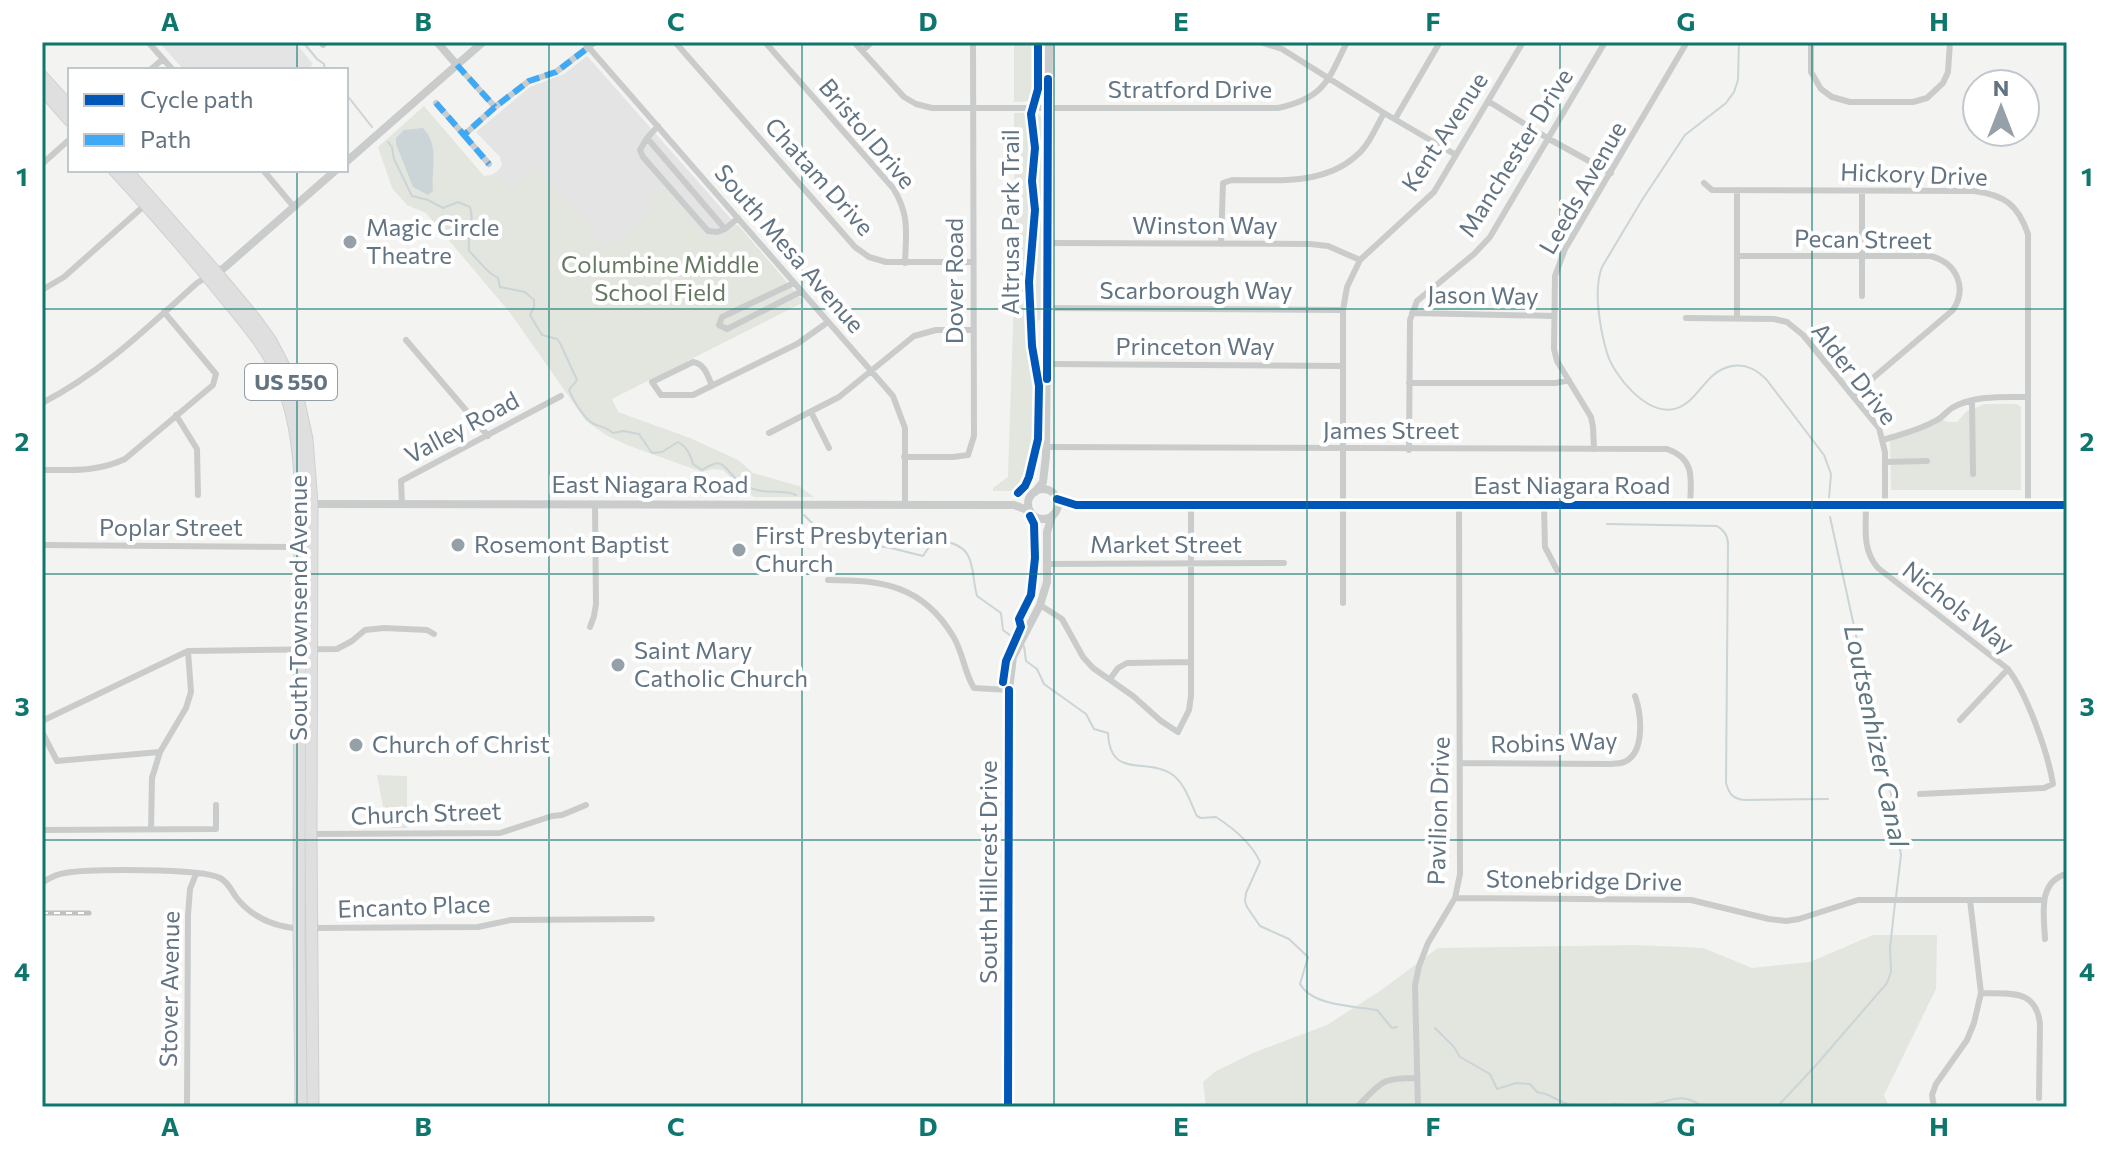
<svg xmlns="http://www.w3.org/2000/svg" width="2109" height="1149" font-family="Commissioner,sans-serif">
<style>
.built{fill:#e3e4e3}
.green{fill:#e2e6df}
.water{fill:#cbd4d6}
.lines{fill:none;stroke-linecap:round;stroke-linejoin:round}
.stream{stroke:#cbd4d6;stroke-width:2}
.trunk-casing{stroke:#cfd0d0;stroke-width:13}
.minor{stroke:#cacccc;stroke-width:6}
.tertiary{stroke:#cacccc;stroke-width:8}
.trunk{stroke:#dfdfe0;stroke-width:11}
.rail-casing{stroke:#c0c2c2;stroke-width:5}
.rail{stroke:#fff;stroke-width:2;stroke-dasharray:6;stroke-linecap:butt}
.quiet{stroke:#3fa9f5;stroke-width:6;stroke-dasharray:12 6;stroke-linecap:butt}
.cycleway-casing{stroke:#fff;stroke-width:13}
.cycleway{stroke:#0057b8;stroke-width:8}
.grid{fill:none;stroke:#0f766e;stroke-width:2;stroke-opacity:0.55}
.poi-dot{fill:#95a0a8;stroke:#fff;stroke-width:3}
.labels{text-anchor:middle;stroke-width:8;stroke-linejoin:round;paint-order:stroke}
.shield{fill:#fff;stroke:#919da7;stroke-width:2}
.shield-label{font-size:22px;font-weight:bold;fill:#627381}
.street-label{font-size:24px;fill:#627381;stroke:#fff}
.poi-label{font-size:24px;fill:#627381;stroke:#fff;text-anchor:start}
.park-label{font-size:24px;fill:#657861;stroke:#fff}
.water-label{font-size:26px;font-style:italic;fill:#5e767f;stroke:#fff}
.neatline{fill:none;stroke:#0f766e;stroke-width:3}
.grid-label{font-size:26px;text-anchor:middle;font-weight:bold;fill:#0f766e}
</style>
<rect width="100%" height="100%" fill="#f3f3f1"/>
<path class="built" d="M159 42H295L313 64 307 70H184Z
M587 56 784 279 648 348 484 176 491 175 497 172 502 165 500 157 476 132 530 87 564 74Z"/>
<path class="green" d="M1014 42H1037V89L1034 101 1014 102Z
M424 106 484 176 500 180 508 188 533 167 538 174 540 173 595 236 608 247 646 216 653 196 662 188 706 236 721 239 738 225 804 302 612 399 618 412 690 438 738 460 753 473 799 486 814 497H754L742 489 723 470 712 469 702 472 627 445 606 435 586 421 511 314 426 213 407 205 392 188 378 147Z
M1014 113H1037L1042 117 1041 318 1038 321V370L1041 373V456L1029 474 1023 487 1015 491H993V488L1008 477 1015 265Z
M1985 404H2017L2021 407V490H1891L1890 441 1942 420 1948 422H1957L1967 411Z
M377 775 407 776V828H387Z
M1873 935H1937L1936 989 1884 1095 1889 1107H1206L1203 1082 1216 1071 1253 1053 1327 1025 1380 991 1438 948 1636 945 1703 948 1752 968 1810 962Z"/>
<path class="water" d="M423 128C440 146 431 168 433 191L428 195 413 187 396 144V138L404 130Z"/>
<g class="lines">
<path class="stream" d="M303 42 317 59 324 64 325 70
M1739 42 1738 80 1734 92 1726 103 1685 135 1642 200 1602 267C1593 290 1600 329 1607 353 1614 376 1646 415 1674 409 1699 403 1704 371 1732 366 1746 364 1756 369 1766 379L1824 455 1831 474 1829 498
M346 94 372 127
M388 142 392 147 394 159 412 196 428 200 443 208 458 202 470 207C475 222 467 236 469 251 479 260 485 272 498 278L500 287 525 292 534 300V307L530 315 542 335 557 339 560 343 577 380 569 390C573 400 584 419 594 424 601 427 606 427 613 433L623 431 639 434 652 453 662 452 678 442C687 447 690 454 693 464L702 470C721 458 721 463 734 477 740 484 748 488 757 490 770 494 783 489 796 495
M804 515 819 530 837 539 891 548 923 556 929 547 942 541C978 546 970 570 977 596L1001 613 1003 630 1019 642
M1830 517 1891 794 1901 855 1896 897
M1607 524 1717 526C1725 531 1728 536 1728 545L1726 783C1729 794 1733 799 1745 800L1828 799
M1024 646 1026 661 1037 669 1044 684 1086 714 1094 729 1108 733C1110 779 1145 758 1170 773 1185 782 1190 802 1197 816L1201 818 1216 817C1233 828 1252 844 1260 862L1246 893 1245 901 1247 907 1260 926 1289 939 1308 957 1300 984C1312 1006 1354 1006 1377 1010L1392 1028 1397 1027
M1435 1028 1454 1047 1460 1057 1490 1074 1497 1089 1516 1083 1530 1084 1537 1092 1546 1094 1573 1107
M1611 1107 1614 1104C1628 1106 1641 1107 1654 1104 1676 1099 1683 1093 1704 1107
M1777 1107 1817 1064 1887 983 1891 972 1890 948 1895 903"/>
<defs>
<path id="trunk" d="M42 76 70 107
M42 89 70 121
M114 170C150 209 185 249 219 291 242 320 267 346 281 381 294 413 299 449 300 483L299 929 301 1107
M126 170 216 272 256 320 271 341 287 372 299 403 307 439 312 504 311 834 313 1107"/>
</defs>
<use href="#trunk" class="trunk-casing"/>
<path class="minor" d="M148 42 173 70
M584 42 893 396 905 428V505
M675 42 855 247 869 257 886 262H972
M765 42 893 188C910 215 906 233 905 263
M854 42 904 97 916 104 932 108H1278C1324 98 1328 81 1347 42
M1260 42 1282 49 1384 113 1456 155
M1811 42V72L1821 89 1832 97 1850 102H1913L1927 98 1943 83 1948 72 1950 42
M323 45 326 42
M862 51 872 42
M457 65 495 107
M150 70 163 59
M1488 101 1549 139 1611 173
M436 103 464 135 495 107 529 81 556 72 595 42
M1395 119 1440 42
M658 126 647 138 725 229 738 218
M464 135 489 164
M647 138 640 150 643 157 708 231 717 232 725 229
M42 164 70 139
M263 170 294 207
M1704 183 1712 190 1974 191C2005 195 2018 205 2028 234V504
M1862 191V296
M1048 243 1310 244 1328 246 1360 260
M1221 244 1223 183 1232 180C1273 180 1324 186 1357 155 1369 145 1376 127 1384 113
M1737 256H1930C1956 262 1968 287 1953 310L1853 395
M794 283 722 317 719 325 727 329 802 291
M42 290 64 277 145 205
M1048 308 1343 310
M1412 313 1554 316
M1686 318 1774 319 1787 322 1803 335 1879 428 1885 452V505
M1737 318V190
M406 340 488 436
M1047 364 1343 366
M1409 383H1556L1569 380
M712 386C708 376 705 364 693 362L652 382 661 395H693L797 344 828 322
M1972 401 1973 474
M42 403C101 373 148 327 197 283L207 277
M811 412 829 448
M176 415 197 449 198 495
M769 433 839 397 914 336 936 330H972
M1883 440C1902 434 1920 430 1937 420 1943 417 1947 411 1952 408 1974 395 2004 397 2028 397
M1046 447 1667 449C1696 459 1691 480 1690 506
M1594 449 1593 427 1591 417 1557 361 1554 349 1555 276 1565 249 1687 42
M1409 450 1410 320 1417 301 1474 254 1490 237 1605 42
M904 457H953L968 455 974 436 973 42
M1885 462 1927 461
M42 470C71 470 98 472 125 459L213 385 216 374 164 312
M402 504 401 481 561 396
M1544 506 1545 547 1557 570
M1866 506C1866 528 1862 550 1878 568L2008 669C2027 694 2048 753 2053 784L2044 788 1920 794
M42 545 300 547
M1048 564 1284 563
M828 580C882 580 922 585 953 636 963 652 964 672 974 688L1009 690
M1343 603V310L1347 287 1360 260 1434 192 1523 42
M1040 605 1062 619 1083 657 1093 668 1133 696 1161 721 1178 732 1189 710 1191 696V505
M590 627 594 616 596 604 595 505
M1110 679 1118 668 1127 663 1190 662
M1960 720 2008 669
M42 721 188 651 337 649 352 641 365 630 384 628 427 630 434 634
M42 732 57 761 160 752
M1460 763 1611 764C1616 763 1620 764 1624 762 1646 753 1641 713 1635 696
M151 829 152 778 160 752 186 708 191 692 188 651
M42 830 216 829V805
M311 834 500 833 552 816 562 815 586 805
M42 883C49 878 56 874 65 873 89 869 201 868 220 878 228 882 231 890 236 897 252 918 275 927 301 929
M1455 898 1691 900 1769 919 1786 921 1799 919 1858 900H2043
M312 928 478 927 511 920 652 919
M2045 939C2044 916 2037 881 2067 874
M1981 993C2009 994 2036 988 2040 1024L2039 1098
M187 1107 188 915 190 889 196 874
M1357 1107C1382 1082 1380 1078 1417 1078
M1418 1107 1415 986 1419 966 1428 943 1455 898 1460 874 1459 506
M1934 1107 1932 1095 1936 1084 1967 1040 1974 1023 1981 993 1970 900"/>
<path class="tertiary" d="M437 42 457 65
M346 162 483 42
M212 274 224 268 336 170
M1028 504a15 15 0 1 1 30 0a15 15 0 1 1-30 0Z
M1035 492 1043 482 1046 456 1049 42
M1057 499 1076 505H2067
M309 504 1014 505 1030 511
M1008 1107 1009 690 1013 657 1040 605 1047 582V532L1052 516"/>
<use href="#trunk" class="trunk"/>
<defs>
<path id="rail" d="M42 913H89"/>
</defs>
<use href="#rail" class="rail-casing"/>
<use href="#rail" class="rail"/>
<path class="quiet" d="M457 65 495 107
M436 103 464 135 495 107 529 81 556 72 589 47
M464 135 489 164"/>
<defs>
<path id="cycleway" d="M1047 379 1048 79
M1018 493 1025 486 1029 477 1038 439 1039 386 1032 346 1029 282 1035 210 1032 181 1035 148 1031 114 1038 89V42
M1057 499 1076 505H2067
M1003 682 1006 661 1021 627 1019 619 1031 595 1035 558 1034 524 1030 516
M1008 1107 1009 690"/>
</defs>
<use href="#cycleway" class="cycleway-casing"/>
<use href="#cycleway" class="cycleway"/>
</g>
<path class="grid" d="M297 42V70M549 42V1107M802 42V1107M1054 42V1107M1307 42V1107M1560 42V1107M1812 42V1107M297 170V1107M42 309H2067M42 574H2067M42 840H2067"/>
<g class="poi-dot">
<circle cx="350" cy="242" r="8"/>
<circle cx="458" cy="545" r="8"/>
<circle cx="739" cy="550" r="8"/>
<circle cx="618" cy="665" r="8"/>
<circle cx="356" cy="745" r="8"/>
</g>
<g class="labels">
<rect class="shield" x="245" y="364" width="92" height="36" rx="6"/>
<g class="shield-label">
<text x="291" y="390">US 550</text>
</g>
<g class="street-label">
<text x="1190" y="98">Stratford Drive</text>
<text transform="translate(1445 132) rotate(-57)" y="8">Kent Avenue</text>
<text transform="translate(867 134) rotate(50)" y="8">Bristol Drive</text>
<text transform="translate(1516 153) rotate(-58)" y="8">Manchester Drive</text>
<text transform="translate(1914 175) rotate(2)" y="8">Hickory Drive</text>
<text transform="translate(819 177) rotate(48)" y="8">Chatam Drive</text>
<text transform="translate(1583 188) rotate(-60)" y="8">Leeds Avenue</text>
<text transform="translate(1011 222) rotate(-90)" y="8">Altrusa Park Trail</text>
<text x="1205" y="234">Winston Way</text>
<text transform="translate(1863 240) rotate(1)" y="8">Pecan Street</text>
<text transform="translate(789 249) rotate(49)" y="8">South Mesa Avenue</text>
<text transform="translate(955 281) rotate(-90)" y="8">Dover Road</text>
<text x="1196" y="299">Scarborough Way</text>
<text transform="translate(1483 296) rotate(1)" y="8">Jason Way</text>
<text x="1195" y="355">Princeton Way</text>
<text transform="translate(1854 374) rotate(52)" y="8">Alder Drive</text>
<text transform="translate(462 428) rotate(-28)" y="8">Valley Road</text>
<text x="1391" y="439">James Street</text>
<text x="650" y="493">East Niagara Road</text>
<text x="1572" y="494">East Niagara Road</text>
<text x="171" y="536">Poplar Street</text>
<text x="1166" y="553">Market Street</text>
<text transform="translate(299 608) rotate(-90)" y="8">South Townsend Avenue</text>
<text transform="translate(1958 608) rotate(38)" y="8">Nichols Way</text>
<text transform="translate(1554 743) rotate(-2)" y="8">Robins Way</text>
<text transform="translate(1439 811) rotate(-88)" y="8">Pavilion Drive</text>
<text transform="translate(426 814) rotate(-2)" y="8">Church Street</text>
<text transform="translate(989 872) rotate(-90)" y="8">South Hillcrest Drive</text>
<text transform="translate(1584 881) rotate(1)" y="8">Stonebridge Drive</text>
<text transform="translate(414 907) rotate(-2)" y="8">Encanto Place</text>
<text transform="translate(170 989) rotate(-89)" y="8">Stover Avenue</text>
</g>
<g class="poi-label">
<text x="366" y="236">Magic Circle<tspan x="366" dy="28">Theatre</tspan></text>
<text x="755" y="544">First Presbyterian<tspan x="755" dy="28">Church</tspan></text>
<text x="474" y="553">Rosemont Baptist</text>
<text x="634" y="659">Saint Mary<tspan x="634" dy="28">Catholic Church</tspan></text>
<text x="372" y="753">Church of Christ</text>
</g>
<g class="park-label">
<text x="660" y="273">Columbine Middle<tspan x="660" dy="28">School Field</tspan></text>
</g>
<g class="water-label">
<text transform="translate(1876 736) rotate(78)" y="9">Loutsenhizer Canal</text>
</g>
</g>
<rect width="2109" height="1149" fill="none" stroke="#ffffff" stroke-width="88"/>
<rect x="68" y="68" width="280" height="104" fill="#ffffff" stroke="#c0c7cd" stroke-width="2"/>
<rect x="84" y="94" width="40" height="12" fill="#0057b8" stroke="#c0c7cd" stroke-width="2"/>
<text x="140" y="108" font-size="24" fill="#627381">Cycle path</text>
<rect x="84" y="134" width="40" height="12" fill="#3fa9f5" stroke="#c0c7cd" stroke-width="2"/>
<text x="140" y="148" font-size="24" fill="#627381">Path</text>
<g transform="translate(2001 108)"><circle r="38" fill="#ffffff" stroke="#c0c7cd" stroke-width="2"/>
<path d="M0-6L14 30L0 20L-14 30Z" fill="#95a0a8"/>
<text y="-12" font-size="22" font-weight="bold" text-anchor="middle" fill="#627381">N</text>
</g>
<rect x="44" y="44" width="2021" height="1061" class="neatline"/>
<g class="grid-label">
<text x="170" y="31">A</text>
<text x="423" y="31">B</text>
<text x="676" y="31">C</text>
<text x="928" y="31">D</text>
<text x="1181" y="31">E</text>
<text x="1433" y="31">F</text>
<text x="1686" y="31">G</text>
<text x="1939" y="31">H</text>
<text x="22" y="186">1</text>
<text x="2087" y="186">1</text>
<text x="22" y="451">2</text>
<text x="2087" y="451">2</text>
<text x="22" y="716">3</text>
<text x="2087" y="716">3</text>
<text x="22" y="981">4</text>
<text x="2087" y="981">4</text>
<text x="170" y="1136">A</text>
<text x="423" y="1136">B</text>
<text x="676" y="1136">C</text>
<text x="928" y="1136">D</text>
<text x="1181" y="1136">E</text>
<text x="1433" y="1136">F</text>
<text x="1686" y="1136">G</text>
<text x="1939" y="1136">H</text>
</g>
</svg>
